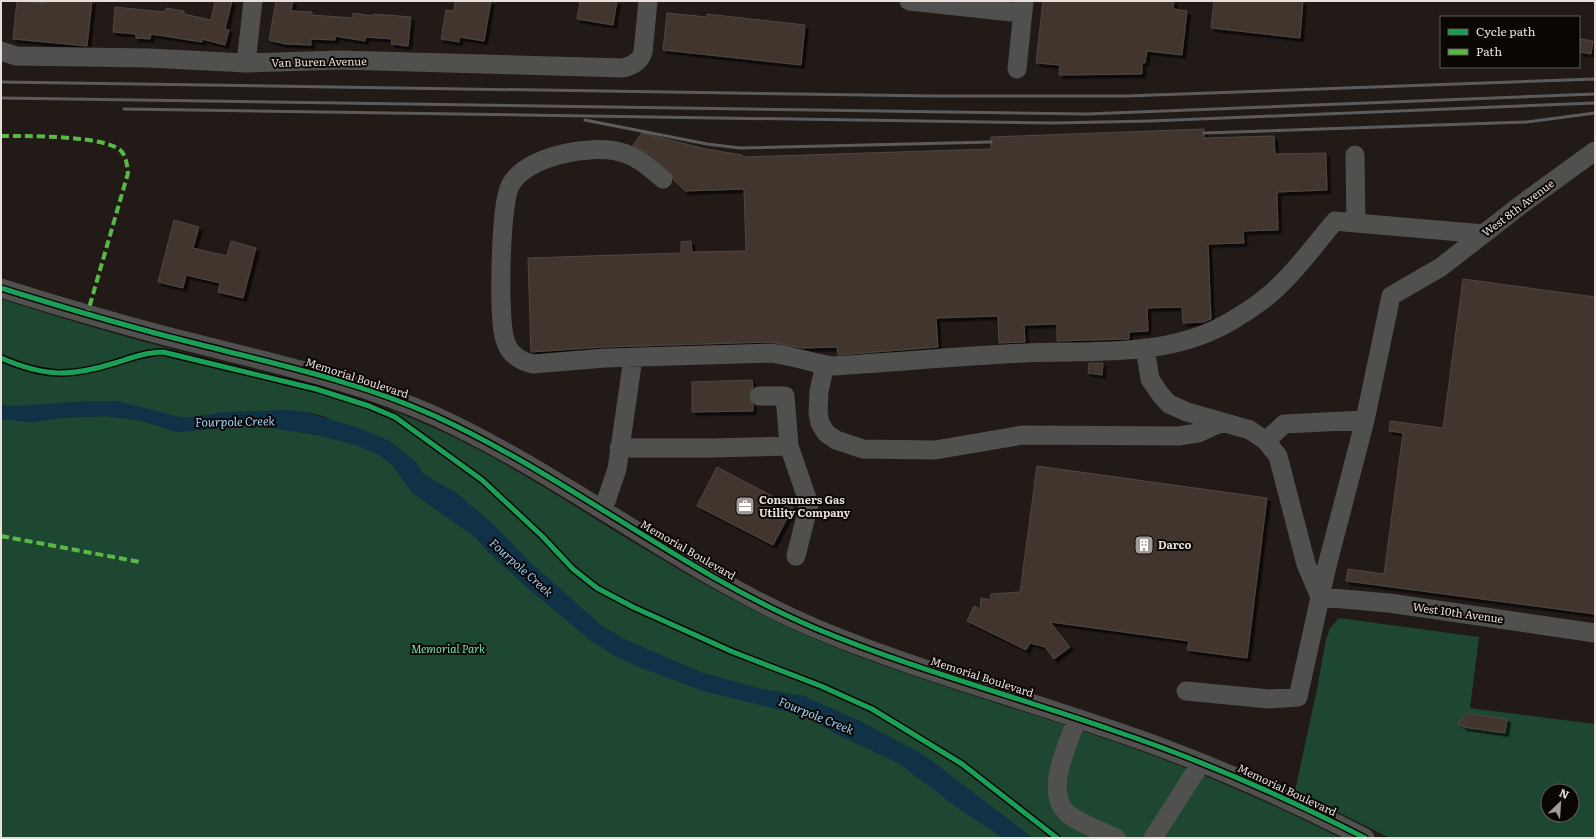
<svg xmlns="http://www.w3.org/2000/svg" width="1596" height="839" font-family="Literata,serif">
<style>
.green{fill:#1e4732;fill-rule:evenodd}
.water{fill:#0f3246}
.building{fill:#42362f;stroke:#4c4743;filter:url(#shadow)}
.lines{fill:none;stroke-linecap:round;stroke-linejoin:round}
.minor{stroke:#50514f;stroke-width:19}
.rail{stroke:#5d5b5b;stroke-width:3}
.quiet{stroke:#58b947;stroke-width:4;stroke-dasharray:8 4;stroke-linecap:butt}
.cycleway-casing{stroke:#0a0604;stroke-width:8}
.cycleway{stroke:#1a9f57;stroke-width:5}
.labels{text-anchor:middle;stroke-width:4;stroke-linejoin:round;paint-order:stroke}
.street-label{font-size:11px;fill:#e8dfdb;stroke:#0a0604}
.poi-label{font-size:11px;font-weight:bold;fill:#e8dfdb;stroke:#0a0604;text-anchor:start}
.park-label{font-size:11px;font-style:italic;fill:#77e3ac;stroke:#0a0604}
.water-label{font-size:12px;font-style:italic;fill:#9bd2f8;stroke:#0a0604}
</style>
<defs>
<filter id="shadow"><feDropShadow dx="3.5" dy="3.5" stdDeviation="0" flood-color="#0009"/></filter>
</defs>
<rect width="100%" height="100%" fill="#211a17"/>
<path class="green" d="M1 299C64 319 127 338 190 354 271 374 351 391 427 425 490 452 547 489 605 525 680 571 755 616 837 648 925 683 1017 708 1106 739 1187 766 1265 800 1341 838H1V419L32 422 59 418 105 416 139 420 177 432 253 425 324 436 330 419C295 404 258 416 222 418 187 419 151 417 116 415 77 413 39 412 1 405Z
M1339 618 1479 637 1470 708 1595 724V838H1390L1295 791 1317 689 1326 639 1330 628ZM1548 791H1572V815H1548Z"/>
<path class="water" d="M87 401H117L180 417H192L225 412 289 410 305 412 359 428 390 441 416 462 421 471 430 478 455 492 470 504 494 525 532 564 601 625 624 639 703 673 758 688 804 696 862 722 924 755 1033 838H1003L962 811 898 763 834 733 805 716 703 691 641 668 617 657 590 640 524 585 488 552 476 538 411 492 393 466 379 455 358 446 318 435 253 425 177 432 139 420 105 416 59 418 32 422 1 419V405L16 406Z"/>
<path class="building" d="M17 1 50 3V1H92L87 46 13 39Z
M215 1H232L225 29 229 30 225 45 202 39V42L151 34 150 39 136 38V34L113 32 115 7 165 12 166 8 184 11V14L211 20Z
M276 1H293L291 11 312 12V15L353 18V13L373 16V14L411 17 408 46 391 44 392 39 365 37V41L335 36V40L311 39V45L285 44 269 40Z
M455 1H491L484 41 459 37V42L441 39 446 10 454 11Z
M580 1H617L613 25 577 19Z
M1043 1H1174L1173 9 1187 11 1182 55 1147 51 1145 63 1142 62V74L1059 75 1060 65 1036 63Z
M1214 1H1303L1300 38 1211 28Z
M667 13 707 17V14L805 25 801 65 663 50Z
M1581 39 1593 41 1591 54 1579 52Z
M1204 129V138L1274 136 1275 154 1326 153 1327 190 1277 192 1278 230 1243 231 1244 243 1208 244 1211 319 1204 322 1183 323 1182 307 1147 308 1148 331 1129 332V339H1127L1057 341V324L1024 325 1025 342 999 343 998 316 936 318 938 347 838 355 837 347 802 348 770 342 605 347 531 352 528 258 681 253V242L691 241 692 252 746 251 744 189 685 191 674 180 670 171 649 154 633 145 642 133 706 149 742 155 743 157 991 149V137Z
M174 220 199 227 193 248 227 256 231 241 256 248 243 298 218 292 220 283 186 275 183 288 158 282Z
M1463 279 1595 297V614L1346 581 1348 569 1384 574 1403 433 1389 431 1390 421 1443 428Z
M1089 363H1103L1102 375 1088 373Z
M752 380 753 387 748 396 753 405V411L692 412V382Z
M1037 466 1267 498 1247 658 1187 650 1189 641 1050 622 1070 647 1054 659 1045 647 1030 643 1026 650 967 621 974 606 980 609 981 598 990 600 991 594 1020 592Z
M717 467 793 507 773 545 697 506Z
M1466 713 1507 719 1505 733 1463 727V725L1458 724Z"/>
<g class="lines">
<path class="minor" d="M909 1 1022 13
M1 51 16 56 149 58 246 63 340 60 623 68C633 65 640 62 643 52L648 1
M246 63 253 1
M1017 69 1024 1
M1355 155 1356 223 1484 234
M663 179C650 168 637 156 620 152 590 144 525 156 510 186 500 206 498 319 505 340 509 354 520 361 533 364L605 358 770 353C791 355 811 363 832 366 897 362 961 356 1025 353 1093 350 1164 358 1226 324 1238 317 1253 308 1264 299 1289 280 1314 246 1335 221L1356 223
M1 288C65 308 129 327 194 343 275 364 358 381 435 416 568 477 682 572 817 629 913 669 1014 696 1112 730 1199 759 1283 796 1365 838
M1145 348 1150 379 1160 394 1169 404 1187 412 1250 430 1266 441 1278 456 1306 564 1320 597
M825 365 819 391 818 413 820 423 826 433 836 440 863 449 935 450 1023 435 1178 436 1198 433 1222 422
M1266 441 1284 424 1365 420
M789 446 809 504 796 556
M619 448H711L789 446 785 396H759
M603 510 617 469 633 358
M1320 597 1389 603 1595 633
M1186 691 1269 699 1298 697 1327 566 1365 420 1391 296 1441 267 1522 204 1595 151
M1077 718C1069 743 1044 790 1066 812 1079 824 1100 830 1116 838
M1153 838 1201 763"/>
<path class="rail" d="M1 82 935 96H1126L1595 79
M1 98 1087 114 1595 94
M124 109 1054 123 1150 121 1595 103
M585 120 707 144 740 148 991 142
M1204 133 1527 122 1595 113"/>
<path class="quiet" d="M1 136C24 136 109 135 122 152 127 159 127 166 128 173L87 315
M1 536 140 562"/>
<defs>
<path id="cycleway" d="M1 288C65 308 129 327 194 343 275 364 358 381 435 416 568 477 682 572 817 629 913 669 1014 696 1112 730 1199 759 1283 796 1365 838
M1 358C45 377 70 377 115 363 131 358 147 352 163 352L316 389 369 406 395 417 482 480 542 536 573 569 597 588 633 607 733 652 821 686 872 709 962 764 1057 838"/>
</defs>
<use href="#cycleway" class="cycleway-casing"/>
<use href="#cycleway" class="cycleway"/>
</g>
<defs>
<symbol id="office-square" viewBox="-11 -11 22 22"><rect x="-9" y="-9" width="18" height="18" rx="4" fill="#a29a96" stroke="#0a0604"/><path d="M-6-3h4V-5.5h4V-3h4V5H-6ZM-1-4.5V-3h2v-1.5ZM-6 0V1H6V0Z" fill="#fff"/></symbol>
<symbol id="building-square" viewBox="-11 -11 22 22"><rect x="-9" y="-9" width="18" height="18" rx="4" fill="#a29a96" stroke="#0a0604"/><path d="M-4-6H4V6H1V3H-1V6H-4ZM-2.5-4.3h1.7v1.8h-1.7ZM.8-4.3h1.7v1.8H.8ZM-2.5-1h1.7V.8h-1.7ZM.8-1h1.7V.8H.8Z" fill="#fff"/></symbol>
</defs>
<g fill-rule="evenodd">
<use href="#office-square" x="734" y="495" width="22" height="22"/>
<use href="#building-square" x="1133" y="534" width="22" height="22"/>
</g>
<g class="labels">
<g class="street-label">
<text transform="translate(319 62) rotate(-1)" y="4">Van Buren Avenue</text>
<text transform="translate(1518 208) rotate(-37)" y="4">West 8th Avenue</text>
<text transform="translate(357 378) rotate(18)" y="4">Memorial Boulevard</text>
<text transform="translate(688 550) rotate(30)" y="4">Memorial Boulevard</text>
<text transform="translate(1458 613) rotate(8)" y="4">West 10th Avenue</text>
<text transform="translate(982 677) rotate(18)" y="4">Memorial Boulevard</text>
<text transform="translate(1287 790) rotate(25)" y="4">Memorial Boulevard</text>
</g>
<g class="poi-label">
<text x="759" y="504">Consumers Gas<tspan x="759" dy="13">Utility Company</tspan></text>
<text x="1158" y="549">Darco</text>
</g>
<g class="park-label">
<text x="448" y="653">Memorial Park</text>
</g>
<g class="water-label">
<text transform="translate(235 422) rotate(-1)" y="4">Fourpole Creek</text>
<text transform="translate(521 568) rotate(42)" y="4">Fourpole Creek</text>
<text transform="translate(816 716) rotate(22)" y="4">Fourpole Creek</text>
</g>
</g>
<rect width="1596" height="839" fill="none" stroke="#e8dfdb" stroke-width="4"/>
<rect x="1440" y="16" width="140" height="52" fill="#0a0604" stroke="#635d5a"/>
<rect x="1448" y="29" width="20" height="6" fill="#1a9f57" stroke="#635d5a"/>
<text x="1476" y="36" font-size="12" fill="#e8dfdb">Cycle path</text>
<rect x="1448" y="49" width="20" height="6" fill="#58b947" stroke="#635d5a"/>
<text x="1476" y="56" font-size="12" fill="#e8dfdb">Path</text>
<g transform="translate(1560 803) rotate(25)"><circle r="19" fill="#0a0604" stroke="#635d5a"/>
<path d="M0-3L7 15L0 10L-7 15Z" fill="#a29a96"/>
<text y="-6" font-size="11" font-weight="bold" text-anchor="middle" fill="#e8dfdb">N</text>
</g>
</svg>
